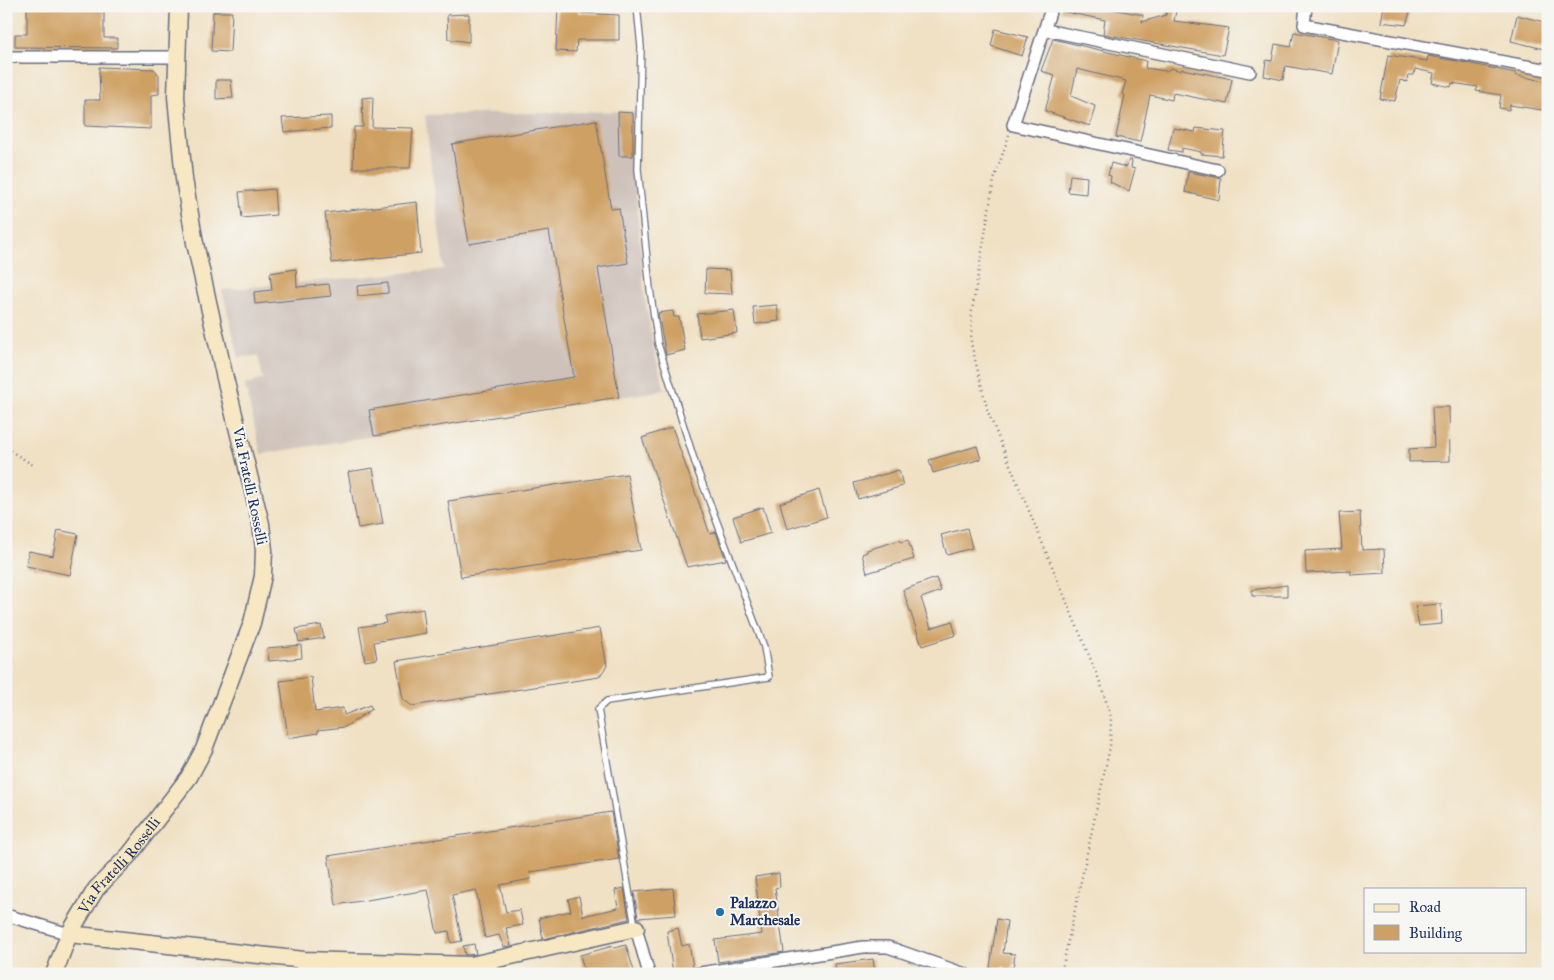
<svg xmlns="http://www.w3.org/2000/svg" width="1554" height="980" font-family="'IM FELL Great Primer',serif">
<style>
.industrial{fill:#cec1b9}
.building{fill:#cfa064}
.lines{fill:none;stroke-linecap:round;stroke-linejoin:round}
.lane-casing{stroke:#666d82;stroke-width:8}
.street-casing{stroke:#666d82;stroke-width:14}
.secondary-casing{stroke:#666d82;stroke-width:19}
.path{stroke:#666d82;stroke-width:2.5;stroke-dasharray:1 4;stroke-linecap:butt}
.lane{stroke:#fff;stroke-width:5.5}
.street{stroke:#fff;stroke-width:11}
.secondary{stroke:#f7e8c3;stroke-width:16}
.poi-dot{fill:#1f6fb2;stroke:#f6f6f2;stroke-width:2}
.labels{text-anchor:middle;stroke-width:4;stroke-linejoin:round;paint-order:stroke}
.street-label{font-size:15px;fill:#1b2f5e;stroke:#f6f6f2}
.poi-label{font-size:15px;font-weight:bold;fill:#1b2f5e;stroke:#f6f6f2;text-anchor:start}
</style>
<rect width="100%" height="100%" fill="#f6f6f2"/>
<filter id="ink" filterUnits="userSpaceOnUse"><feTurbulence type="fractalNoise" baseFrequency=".02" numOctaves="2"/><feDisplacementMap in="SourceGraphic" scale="10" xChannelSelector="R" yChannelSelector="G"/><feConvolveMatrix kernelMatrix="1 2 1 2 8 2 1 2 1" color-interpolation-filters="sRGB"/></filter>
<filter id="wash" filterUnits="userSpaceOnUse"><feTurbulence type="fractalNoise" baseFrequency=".0096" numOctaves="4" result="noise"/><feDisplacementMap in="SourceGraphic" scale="20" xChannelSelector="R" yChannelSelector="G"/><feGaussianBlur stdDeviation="1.12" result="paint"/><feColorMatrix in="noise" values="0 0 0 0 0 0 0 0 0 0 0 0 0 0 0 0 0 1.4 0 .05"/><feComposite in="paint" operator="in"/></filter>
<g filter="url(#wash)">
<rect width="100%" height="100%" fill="#f0e1c4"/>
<path class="industrial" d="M634 111 633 160 644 293 654 352 665 390 261 454 245 385 263 379 258 356 239 357 222 290 444 269 425 115Z"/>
<g id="blocks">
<path class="building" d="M27 6H104V38H117V48L15 47V34H27Z
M558 6 578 7V13L619 15V40H577L576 52 556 51Z
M1061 6H1107V8L1143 15 1142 22 1166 15 1167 6H1177L1174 21 1229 28 1223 55 1103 34 1105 20 1061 11Z
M1384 6H1412L1406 25 1381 22Z
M213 12H232L230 52 211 51Z
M469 14V42L448 39 447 15Z
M1517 15 1548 23V50L1511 41Z
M995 29 1028 37 1022 56 991 46Z
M1294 32 1338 40 1332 74 1285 66 1283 80 1264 76 1266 60 1272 61 1275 44 1291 47Z
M1053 39 1146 61 1145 68 1166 71 1171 68 1181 71 1182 69 1232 79 1227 104 1173 93 1172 100 1150 95 1140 142 1116 137 1125 95 1122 94 1126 81 1077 69 1071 96 1095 106 1090 126 1045 111 1055 75 1041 71Z
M1388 55 1427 61 1428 56 1457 61 1516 73 1515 75 1548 82V111L1510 105 1509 110 1499 108 1501 95 1476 91 1478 87 1452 83 1451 87 1432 83 1434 73 1415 69 1414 75H1408L1407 82 1400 80 1395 101 1380 99Z
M99 67 154 69 159 75V94L151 95V129L85 126V100H100Z
M216 80H231L233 98 216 99Z
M373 97 372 127 413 128 410 168H353L354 127H363L362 98Z
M618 112 633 113V156H619Z
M331 116V128L284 132 282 118Z
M596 120 611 209 619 208 628 263 598 268 619 397 374 436 369 410 574 377 549 231 469 244 452 144Z
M1173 128 1195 132 1196 128 1225 131 1222 156 1201 154V152L1182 148V152L1168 150Z
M1129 160H1132L1131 168 1135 169 1129 191 1110 182 1111 176 1108 175 1111 163 1126 167Z
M1188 172 1221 178 1219 200 1185 192Z
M1070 175 1087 177 1086 194 1068 192Z
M274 189 276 215 242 218 239 192Z
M417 202 421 253 332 263 325 213Z
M296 269 297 287 329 284 331 296 255 304 254 292 272 290 270 273Z
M706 269 730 270 732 294 705 293Z
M388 283V293L358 296 357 286Z
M777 305 779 321 755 324 753 307Z
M734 310 737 333 700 338 697 314Z
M673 311 674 317H679L685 350 666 355 658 313Z
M1432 407H1449L1450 461 1409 462V449L1434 447Z
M672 427 710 534 716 532 726 560 687 567 642 438Z
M977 446 981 459 933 473 929 460Z
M373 468 383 524 358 528 348 472Z
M899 470 903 486 858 499 854 483Z
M627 474 641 550 461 577 448 501Z
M819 490 827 517 787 529 780 503Z
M763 507 771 533 741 542 733 517Z
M1360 512 1362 550 1384 549 1385 573 1351 575V571L1306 573 1305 551 1342 549 1339 513Z
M967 528 972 548 947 555 941 535Z
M58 530 78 534 70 575 26 566 29 551 53 556Z
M900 540 901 542 908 540 914 559 867 573 862 554 867 552V550Z
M936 578 941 591 921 598 931 628 952 621 956 635 922 646 903 590Z
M1287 585V596H1252V590Z
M1441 604 1442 624 1419 626 1415 606Z
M423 609 426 633 374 642 377 659 365 661 359 627 386 623 384 616Z
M321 625 324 638 299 642 296 629Z
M600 628 607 666 599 677 412 706 403 699 396 661Z
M301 645 302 658 269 661 267 648Z
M311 677 315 712 343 708 344 715 370 705 372 709 345 727 318 730V733L288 738 280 681Z
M611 812 619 859 530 872 531 879 500 885 506 912 520 910 523 925 506 928 511 946 504 947 499 935 485 938 476 890 452 895 462 941 451 943 449 931 437 933 428 890 336 905 328 856Z
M779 873 780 887 775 888 784 952 718 962 715 940 762 934 755 877Z
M624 888 629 919 543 939 539 918 571 911 568 899 579 896 583 916 618 908 615 890Z
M673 888 676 915 638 918 634 892Z
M997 919 1007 921 1003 953 1015 954 1013 968 1002 967V974H989Z
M678 928 682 946 689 944 693 967 687 972 673 974 667 931Z
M474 944 476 954 465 955 463 946Z
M626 945 635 974H585L580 955 613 946 614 948Z
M873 959 875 974H836L835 964Z
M782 968 786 974H766L765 970Z"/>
</g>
</g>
<g filter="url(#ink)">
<use href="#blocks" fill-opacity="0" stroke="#666d82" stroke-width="1"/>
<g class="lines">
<defs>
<path id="lane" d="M635 926 598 709 607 701 769 677 764 647 697 469 658 344 650 289 638 169 641 47 637 6"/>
<path id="street" d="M1052 6 1013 125 1218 170
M1306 6 1304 25 1548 70
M1046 30 1250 72
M6 57H178
M6 915 69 934
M636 928 649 974
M302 974 304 960
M694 974 863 947H888L965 974"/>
<g id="secondary">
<path d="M69 934 304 960 471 965 636 928"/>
<path id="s1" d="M54 974 69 934 96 889 130 854 189 777 204 749 252 623 263 576 264 550 261 524 224 374 195 243 184 179 176 97 179 6"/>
</g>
</defs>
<use href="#lane" class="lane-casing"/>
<use href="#street" class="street-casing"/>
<use href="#secondary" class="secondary-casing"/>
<path class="path" d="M1009 135 994 180 972 311 971 343 988 412 1100 682 1111 717 1110 747 1061 974
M6 448 33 465"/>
<use href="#lane" class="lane"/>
<use href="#street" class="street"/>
<use href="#secondary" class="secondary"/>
</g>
</g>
<circle class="poi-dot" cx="720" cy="912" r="5"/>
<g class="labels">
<g class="street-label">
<text transform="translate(250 486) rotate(78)" y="5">Via Fratelli Rosselli</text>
<text dy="5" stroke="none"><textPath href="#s1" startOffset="128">Via Fratelli Rosselli</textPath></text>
</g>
<g class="poi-label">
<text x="730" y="908">Palazzo<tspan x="730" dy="17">Marchesale</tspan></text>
</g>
</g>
<rect width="1554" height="980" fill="none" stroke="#f6f6f2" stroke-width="25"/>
<rect x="1364" y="888" width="162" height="65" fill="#f6f6f2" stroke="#9ea6b7"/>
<rect x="1374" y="904" width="25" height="8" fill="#f7e8c3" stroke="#9ea6b7"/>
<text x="1409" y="912" font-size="15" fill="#1b2f5e">Road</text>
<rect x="1374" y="925" width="25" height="15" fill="#cfa064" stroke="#9ea6b7"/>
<text x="1409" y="938" font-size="15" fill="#1b2f5e">Building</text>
</svg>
